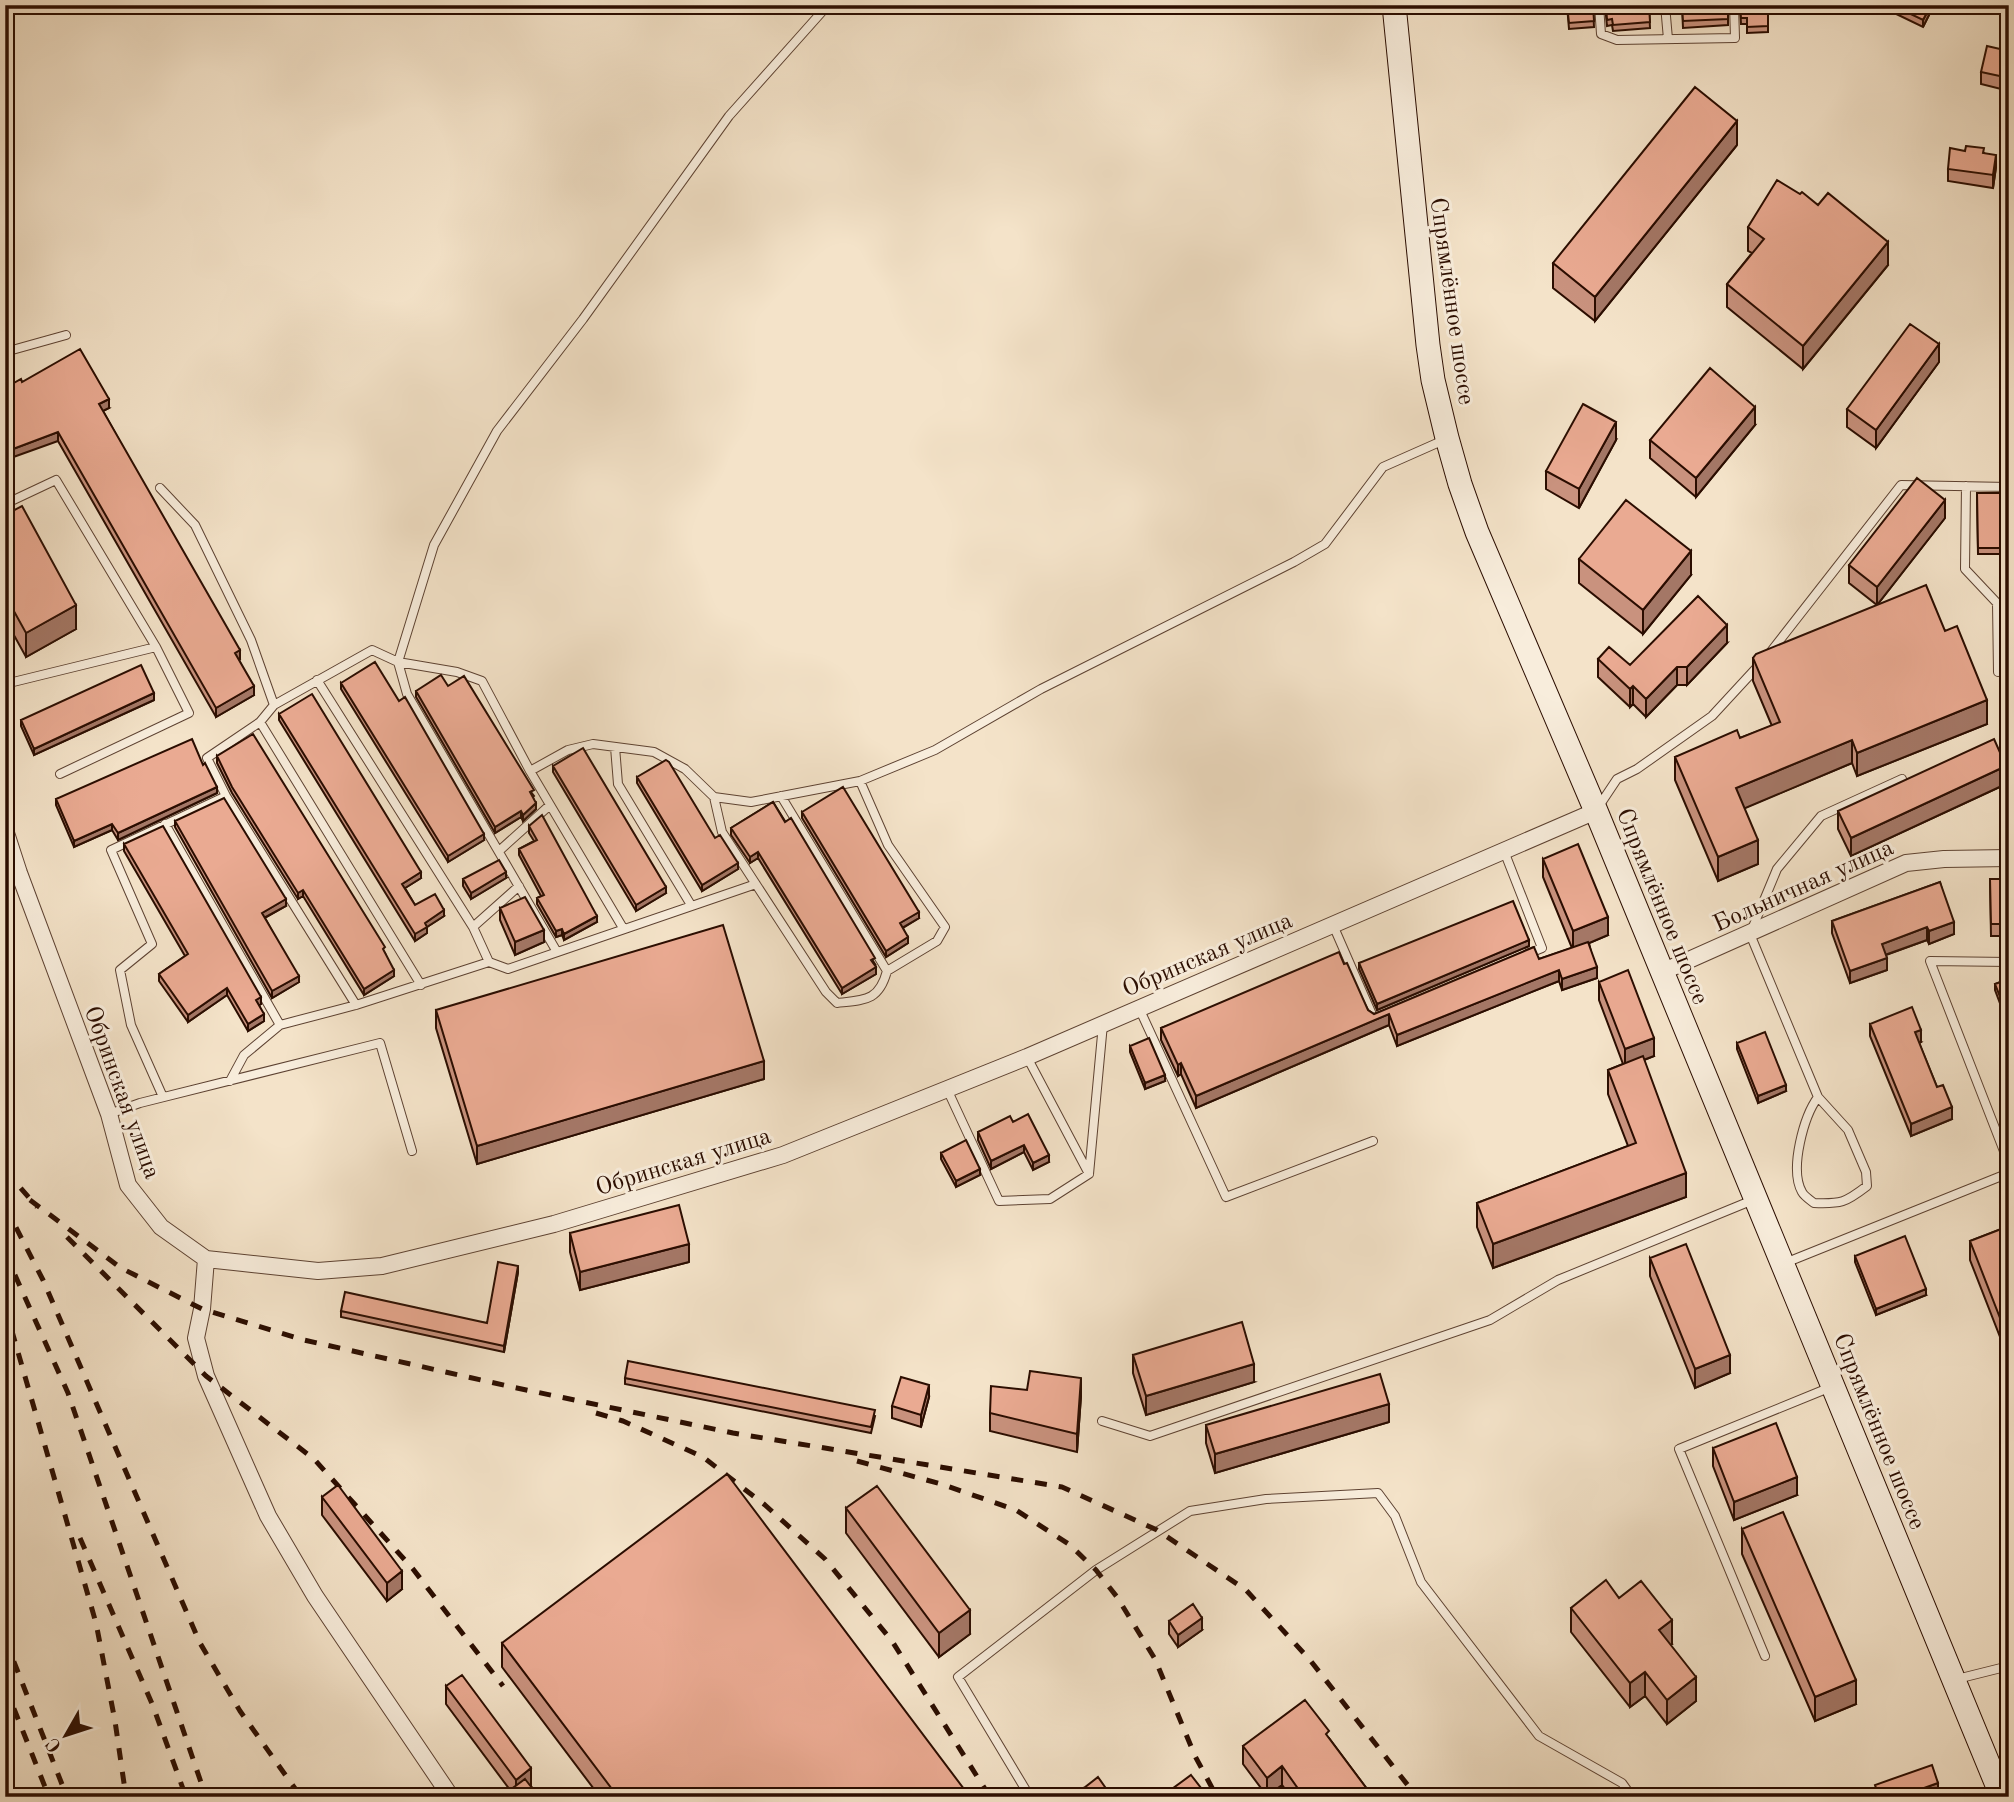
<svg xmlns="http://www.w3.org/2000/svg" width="2014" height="1802" font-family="'Old Standard TT',serif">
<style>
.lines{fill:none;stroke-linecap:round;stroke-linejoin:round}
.service-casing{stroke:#5d4232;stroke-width:10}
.minor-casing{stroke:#5d4232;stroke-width:18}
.secondary-casing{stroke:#2b0d00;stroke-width:25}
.service{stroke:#f8eddc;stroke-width:8}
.minor{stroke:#f8eddc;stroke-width:16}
.secondary{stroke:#f8eddc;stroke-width:23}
.rail{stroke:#2b0d00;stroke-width:5;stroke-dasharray:12 12;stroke-linecap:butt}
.wall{fill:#c9927e;stroke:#2b0d00;stroke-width:2}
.shaded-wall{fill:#a47766;stroke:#2b0d00;stroke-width:2}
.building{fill:#eaaa92;stroke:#2b0d00;stroke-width:2}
.labels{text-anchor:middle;stroke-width:6;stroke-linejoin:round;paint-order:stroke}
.street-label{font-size:24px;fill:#2b0d00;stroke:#f8eddc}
</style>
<rect width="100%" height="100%" fill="#f4e3c9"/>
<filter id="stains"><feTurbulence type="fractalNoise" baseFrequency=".00286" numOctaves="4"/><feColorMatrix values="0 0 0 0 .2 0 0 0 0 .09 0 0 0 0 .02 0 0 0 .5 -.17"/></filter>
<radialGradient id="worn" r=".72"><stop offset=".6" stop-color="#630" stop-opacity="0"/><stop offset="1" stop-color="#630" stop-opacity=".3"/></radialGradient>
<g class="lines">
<defs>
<path id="service" d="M1599 5 1601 34 1617 40 1735 38 1734 5
M1665 5 1668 39
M5 352 66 335
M1966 486 1965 569 1997 603 1998 672
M160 488 195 525 251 640 274 705
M5 504 56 480 156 647 189 713 60 774
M1769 654 1901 485 2009 487
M317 680 473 927 489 962
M5 684 156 647
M260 722 421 985
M615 747 618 784 691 905
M530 771 568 750 593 744 654 752 685 769 714 797 751 802 860 781 935 750 1041 689 1294 562 1325 544 1383 467 1444 440
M781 796 887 971
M714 797 722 832 826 992 837 1003C865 1000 879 1001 887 971L937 941 945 927 888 845 860 781
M1599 806 1617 779 1637 769 1712 716 1760 664
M165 824 280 1025
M499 851 550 805
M1504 851 1542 948 1527 954
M1333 925 1374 1019 1376 1018
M473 927 519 886
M557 952 407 694 398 662 434 545 497 431 583 319 729 116 828 5
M2009 962 1930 961 2009 1164
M356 1005 226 796 207 758 260 722 274 705 372 650 398 662 457 672 482 681 530 771 623 928
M1139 1008 1226 1197 1373 1141
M1027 1057 1089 1174
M230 1081 244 1055 280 1025 356 1005 489 962 508 969 756 884
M947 1089 999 1201 1050 1199 1089 1174 1103 1024
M163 1097 131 1025 120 970 152 944 111 850 226 796
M1818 1097C1804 1116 1789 1169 1802 1192 1804 1196 1810 1200 1814 1203 1841 1204 1845 1203 1867 1186L1866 1172 1848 1130 1818 1097 1750 934 1777 869 1821 816 1902 779
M109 1114 140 1103 380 1043 412 1151
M1785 1263 2009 1173
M1102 1421 1150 1436 1490 1320 1558 1280 1753 1200
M1765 1656 1679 1449 1831 1387
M1957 1679 2009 1666
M1030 1797 958 1677 1096 1570 1190 1511 1266 1499 1378 1493 1395 1516 1421 1582 1539 1736 1622 1783 1632 1797"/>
<path id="minor" d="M5 830 19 873 109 1114 128 1185 161 1227 206 1259 318 1271 382 1266 554 1224 783 1155 1027 1057 1596 811
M1662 972 1906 863 1944 859 2009 858
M206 1259 202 1309 196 1338 206 1376 268 1516 315 1596 451 1797"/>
<path id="secondary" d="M1394 5 1428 345 1433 380 1447 438 1460 484 1477 532 1596 811 2002 1797"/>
</defs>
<use href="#service" class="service-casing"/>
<use href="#minor" class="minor-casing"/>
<use href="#secondary" class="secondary-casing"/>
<use href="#service" class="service"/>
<use href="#minor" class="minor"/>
<use href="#secondary" class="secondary"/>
<path class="rail" d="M5 1170 37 1207
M30 1200 121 1268 202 1309 304 1340 512 1387 733 1433 1062 1487 1157 1530 1246 1590 1310 1660 1417 1797
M5 1206 43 1280 200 1643 240 1711 301 1797
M67 1237 206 1376 314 1459 413 1569 503 1686
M5 1253 68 1393 206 1797
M5 1307 96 1623 115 1721 126 1797
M596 1413 623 1421 703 1457 765 1505 825 1559 892 1641 990 1797
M857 1461 941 1484 1016 1510 1070 1545 1096 1570 1117 1597 1155 1659 1195 1756 1217 1797
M80 1538 153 1706 186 1797
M5 1639 67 1797
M5 1686 49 1797"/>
</g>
<path class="wall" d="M1567 5H1593L1594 27 1569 29Z
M1605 5H1649L1650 28 1613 31 1612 25 1607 26Z
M1682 5H1728V25L1683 28Z
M1740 5H1768V32L1747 33V24H1741Z
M1886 5H1933V7L1923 27 1886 9Z
M2009 51V91L1981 84V72Z
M1737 145 1595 321 1553 288V263Z
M1984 153 1996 167 1993 188 1948 181V169Z
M1818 205 1888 265 1803 369 1727 307V284L1752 253 1748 251V227Z
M1939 362 1876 448 1847 427V409Z
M22 382 109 408 103 411 240 659 239 660 254 695 216 717 58 441Z
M1755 425 1696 497 1650 458V440Z
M1616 440 1579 508 1546 489V471Z
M1977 493H2009V554H1978Z
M5 515 76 629 26 657 5 619Z
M1945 518 1877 605 1849 583V565Z
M1579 559 1691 575 1643 634 1579 583Z
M1945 631 1987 724 1857 776 1852 763 1744 808 1758 864 1718 881 1675 780V757L1740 738 1772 726 1753 681V658Z
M1727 643 1687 685H1677L1646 717 1633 704 1630 707 1598 677V659L1630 665Z
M341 683 484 840 448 862 341 689Z
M448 686 534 796 533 797 536 809 523 821 521 817 495 833 416 697V691Z
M154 700 34 755 21 726V720Z
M279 714 421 878 405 888 415 905 444 916 427 927V933L415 941 279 720Z
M217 756 385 953 394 976 364 995 303 896 298 899 232 793 217 763Z
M203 765 217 793 118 840 112 830 74 847 56 805V799Z
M553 766 666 893 636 911 553 772Z
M637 777 715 838 738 869 702 891 637 783Z
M2006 784 1851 856 1838 829V811Z
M773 802 875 964H874L876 974 842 994 758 858 750 863 731 835V828Z
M802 812 919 918 903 928 908 943 886 957 802 818Z
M175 821 286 906 265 918 299 982 272 998 175 827Z
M529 826 597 922 564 940 562 935 556 937 537 904V898L541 896 519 855V849L534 841 529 833Z
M124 844 261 1004 259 1005 264 1021 248 1031 227 995 188 1022 159 981V974L185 956 124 851Z
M1543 859 1608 935 1589 943 1597 978 1562 990 1559 981 1397 1046 1389 1025 1196 1108 1181 1074 1178 1076 1161 1040V1028L1344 964 1368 1010 1374 1014 1572 948 1543 877Z
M506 878 471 899 463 886V879Z
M1990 879H2009V936H1991Z
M1940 882 1954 934 1929 944 1927 940 1886 955 1887 970 1850 983 1832 933V921Z
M500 908 544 942 515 955 500 920Z
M1529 946 1377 1010 1359 969V963Z
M2009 979V1003L2001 1006 1995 990V984Z
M1599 982 1654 1056 1644 1060 1686 1197 1493 1268 1477 1227V1203L1628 1146 1608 1094V1070L1623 1064 1599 1000Z
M436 1010 764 1079 477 1164 436 1028Z
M1870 1024 1921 1042 1919 1043 1937 1087 1952 1119 1911 1136 1870 1036Z
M1737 1043 1786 1091 1758 1103 1737 1049Z
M1130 1046 1165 1081 1145 1089 1130 1052Z
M1013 1122 1049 1162 1033 1170 1024 1152 991 1169 978 1140V1132Z
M941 1153 980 1175 956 1187 941 1159Z
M2009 1226V1360L1970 1260V1241Z
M570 1233 689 1262 580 1290 570 1252Z
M1855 1256 1926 1295 1876 1315 1855 1262Z
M1650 1258 1730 1373 1695 1388 1650 1276Z
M518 1272 504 1352 341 1317V1311L487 1323Z
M1133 1355 1254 1382 1146 1415 1133 1373Z
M625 1378 875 1416 871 1433 625 1384Z
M1027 1390 1081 1396 1077 1452 990 1431V1413Z
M929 1397 921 1427 892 1418V1406Z
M1389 1422 1215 1473 1206 1443V1425Z
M1713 1448 1797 1495 1734 1520 1713 1466Z
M322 1497 402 1589 387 1601 322 1515Z
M846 1508 970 1634 939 1657 846 1533Z
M1742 1529 1856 1704 1815 1721 1742 1554Z
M1619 1598 1672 1644 1670 1645 1696 1701 1667 1724 1645 1696 1630 1707 1571 1632V1608Z
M1169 1621 1202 1630 1178 1647 1169 1634Z
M502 1643 970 1797H600L502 1667Z
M446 1686 531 1786 539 1797H510V1790L446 1704Z
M1329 1738 1373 1797H1291L1282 1785 1267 1796 1243 1764V1746Z
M1084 1788 1112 1797H1084Z"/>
<path class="shaded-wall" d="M1931 5H1933V7L1923 27V20Z
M1737 121V145L1595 321V297Z
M1996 155V167L1993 188V175Z
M1888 242V265L1803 369V346Z
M1939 344V362L1876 448V430Z
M109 399V408L99 413V404Z
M1755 407V425L1696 497V478Z
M1616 422V440L1579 508V489Z
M58 432V441L5 460V452Z
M1945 500V518L1877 605V587Z
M1691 551V575L1643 634V610Z
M76 605V629L26 657V633Z
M1727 625V643L1687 685V667Z
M240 650V659L235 662V653Z
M1677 667V685L1646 717V699Z
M254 686V695L216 717V708Z
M1633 686V704L1630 707V689Z
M154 693V700L34 755V749Z
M1987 700V724L1857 776V753Z
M1852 740V763L1736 812V788Z
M2006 766V784L1851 856V838Z
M217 787V793L118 840V833Z
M536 803V809L523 821V815Z
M521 811V817L495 833V827Z
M112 824V830L74 847V841Z
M484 834V840L448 862V856Z
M1758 840V864L1718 881V857Z
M758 852V858L750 863V857Z
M738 863V869L702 891V885Z
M421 872V878L402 890V884Z
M506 872V878L471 899V893Z
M666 887V893L636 911V905Z
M303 890V896L298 899V893Z
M286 899V906L262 919V913Z
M444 910V916L427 927V933L415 941V934L425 923Z
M919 912V918L900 929V923Z
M597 916V922L564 940V934Z
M1608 917V935L1573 950V931Z
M1954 922V934L1929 944V931Z
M1927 927V940L1882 956V944Z
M562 929V935L556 937V931Z
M544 930V942L515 955V942Z
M908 937V943L886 957V951Z
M1529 940V946L1377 1010V1004Z
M1887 958V970L1850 983V971Z
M876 967V974L842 994V988Z
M1597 967V978L1562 990V979Z
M394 970V976L364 995V989Z
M1559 970V981L1397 1046V1035Z
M299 976V982L272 998V991Z
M227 988V995L188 1022V1015Z
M261 997V1004L256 1007V1000Z
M2009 997V1003L2001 1006V999Z
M264 1014V1021L248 1031V1024Z
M1389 1014V1025L1196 1108V1096Z
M1921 1030V1042L1915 1044V1032Z
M1654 1038V1056L1625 1067V1049Z
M764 1061V1079L477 1164V1146Z
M1181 1063V1074L1178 1076V1065Z
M1165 1075V1081L1145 1089V1083Z
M1786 1085V1091L1758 1103V1096Z
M1952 1107V1119L1911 1136V1124Z
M1024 1145V1152L991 1169V1161Z
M1049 1155V1162L1033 1170V1163Z
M980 1169V1175L956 1187V1181Z
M1686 1173V1197L1493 1268V1244Z
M689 1244V1262L580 1290V1272Z
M518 1266V1272L504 1352V1346Z
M1926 1289V1295L1876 1315V1309Z
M1730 1355V1373L1695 1388V1369Z
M1254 1364V1382L1146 1415V1396Z
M1081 1378V1396L1077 1452V1434Z
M929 1385V1397L921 1427V1415Z
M1389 1404V1422L1215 1473V1454Z
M1797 1477V1495L1734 1520V1502Z
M402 1571V1589L387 1601V1583Z
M970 1610V1634L939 1657V1633Z
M1202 1618V1630L1178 1647V1635Z
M1672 1620V1644L1659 1654V1630Z
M1645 1672V1696L1630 1707V1683Z
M1696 1677V1701L1667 1724V1700Z
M1856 1680V1704L1815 1721V1697Z
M1282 1766V1785L1267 1796V1778Z
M531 1768V1787L516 1797V1780Z
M1938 1783V1789L1916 1797H1899Z"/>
<path class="building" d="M1567 5H1593L1594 21 1569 23Z
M1606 5H1649L1650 22 1613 25 1612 19 1607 20Z
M1682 5H1728V19L1683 21Z
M1740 5H1768V26L1747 27V18H1741Z
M1892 5H1931L1923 20Z
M1987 46 2009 51V78L1981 72Z
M1695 87 1737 121 1595 297 1553 263Z
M1966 146 1984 148 1983 153 1996 155 1993 175 1948 169 1950 148 1965 151Z
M1777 180 1800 194 1802 192 1818 205 1828 193 1888 242 1803 346 1727 284 1764 239 1748 227Z
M1910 324 1939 344 1876 430 1847 409Z
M80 349 109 399 99 404 240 650 235 653 254 686 216 708 58 432 5 452V388L21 379 22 382Z
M1710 368 1755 407 1696 478 1650 440Z
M1583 404 1616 422 1579 489 1546 471Z
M1917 478 1945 500 1877 587 1849 565Z
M1977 493H2009V548H1978Z
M1626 500 1691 551 1643 610 1579 559Z
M22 506 76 605 26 633 5 595V515Z
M1926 585 1945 631 1957 626 1987 700 1857 753 1852 740 1736 788 1758 840 1718 857 1675 757 1737 730 1740 738 1780 722 1753 658 1756 654Z
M1698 596 1727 625 1687 667H1677L1646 699 1633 686 1630 689 1598 659 1609 647 1630 665Z
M375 662 399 701 405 697 484 834 448 856 341 683Z
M141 665 154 693 34 749 21 720Z
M441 675 448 686 464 676 534 790 530 792 536 803 523 815 521 811 495 827 416 691Z
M312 694 421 872 402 884 415 905 435 894 444 910 425 923 427 927 415 934 279 714Z
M253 734 385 947 383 949 394 970 364 989 303 890 298 893 232 787 217 756Z
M192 739 203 765 205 763 217 787 118 833 112 824 74 841 56 799Z
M1994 739 2006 766 1851 838 1838 811Z
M583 748 666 887 636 905 553 766Z
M666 760 669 762 715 838 720 835 738 863 702 885 637 777Z
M843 787 919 912 900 923 908 937 886 951 802 812Z
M224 798 286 899 262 913 299 976 272 991 175 821Z
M773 802 785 822 791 818 875 958 871 960 876 967 842 988 758 852 750 857 731 828Z
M542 815 597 916 564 934 562 929 556 931 537 898 544 895 519 849 537 840 529 826Z
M163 826 261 997 256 1000 264 1014 248 1024 227 988 188 1015 159 974 188 954 124 844Z
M1578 844 1608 917 1573 931 1543 859Z
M499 860 506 872 471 893 463 879Z
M1990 879H2009V924H1991Z
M1940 882 1954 922 1929 931 1927 927 1882 944 1887 958 1850 971 1832 921Z
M525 897 544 930 515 942 500 908Z
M1513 901 1529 940 1377 1004 1359 963Z
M723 925 764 1061 477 1146 436 1010Z
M1588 942 1597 967 1562 979 1559 970 1397 1035 1389 1014 1196 1096 1181 1063 1178 1065 1161 1028 1339 952 1344 964 1347 963 1368 1010 1374 1014 1534 947 1539 959Z
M1628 970 1654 1038 1625 1049 1599 982Z
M2009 979V997L2001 999 1995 984Z
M1912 1007 1921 1030 1915 1032 1937 1087 1943 1085 1952 1107 1911 1124 1870 1024Z
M1765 1032 1786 1085 1758 1096 1737 1043Z
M1149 1038 1165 1075 1145 1083 1130 1046Z
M1643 1056 1686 1173 1493 1244 1477 1203 1636 1143 1608 1070Z
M1028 1114 1049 1155 1033 1163 1024 1145 991 1161 978 1132 1010 1116 1013 1122Z
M966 1140 980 1169 956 1181 941 1153Z
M679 1205 689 1244 580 1272 570 1233Z
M2009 1226V1341L1970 1241Z
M1905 1236 1926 1289 1876 1309 1855 1256Z
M1686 1244 1730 1355 1695 1369 1650 1258Z
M498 1262 518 1266 504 1346 341 1311 345 1292 487 1323Z
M1242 1322 1254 1364 1146 1396 1133 1355Z
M628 1361 875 1410 871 1427 625 1378Z
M1030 1371 1081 1378 1077 1434 990 1413 991 1386 1027 1390Z
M1380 1374 1389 1404 1215 1454 1206 1425Z
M901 1377 929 1385 921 1415 892 1406Z
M1776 1423 1797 1477 1734 1502 1713 1448Z
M727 1474 970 1797H618L502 1643Z
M338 1485 402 1571 387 1583 322 1497Z
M877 1486 970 1610 939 1633 846 1508Z
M1783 1512 1856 1680 1815 1697 1742 1529Z
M1606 1580 1619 1598 1641 1581 1672 1620 1659 1630 1696 1677 1667 1700 1645 1672 1630 1683 1571 1608Z
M1193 1604 1202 1618 1178 1635 1169 1621Z
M462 1675 531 1768 516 1780 446 1686Z
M1305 1700 1329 1731 1326 1734 1373 1797H1304L1282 1766 1267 1778 1243 1746Z
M1932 1765 1938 1783 1899 1797H1879L1875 1785Z
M1191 1775 1208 1797H1167L1165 1794Z
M1098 1777 1112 1797H1091L1084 1788Z
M525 1779 539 1797H515L510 1790Z"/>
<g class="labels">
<g class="street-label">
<text transform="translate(1453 301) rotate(82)" y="8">Спрямлённое шоссе</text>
<text transform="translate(1803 885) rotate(-24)" y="8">Больничная улица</text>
<text transform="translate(1663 906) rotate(68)" y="8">Спрямлённое шоссе</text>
<text transform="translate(1207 954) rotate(-23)" y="8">Обринская улица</text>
<text transform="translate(123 1092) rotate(70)" y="8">Обринская улица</text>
<text transform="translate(683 1161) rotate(-17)" y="8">Обринская улица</text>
<text transform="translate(1880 1431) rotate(68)" y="8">Спрямлённое шоссе</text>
</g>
</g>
<rect width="2014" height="1802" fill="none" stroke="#f4e3c9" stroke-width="28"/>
<rect x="7" y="7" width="2000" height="1788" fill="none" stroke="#2b0d00" stroke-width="3.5"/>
<rect x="14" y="14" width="1986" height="1774" fill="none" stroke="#2b0d00" stroke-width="2"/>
<g transform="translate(66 1735) rotate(231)" stroke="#f8eddc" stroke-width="5" paint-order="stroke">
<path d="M0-5L12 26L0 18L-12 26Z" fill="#2b0d00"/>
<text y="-10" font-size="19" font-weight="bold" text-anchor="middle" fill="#2b0d00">С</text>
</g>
<rect width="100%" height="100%" filter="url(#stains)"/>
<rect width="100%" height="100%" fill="url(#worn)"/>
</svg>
